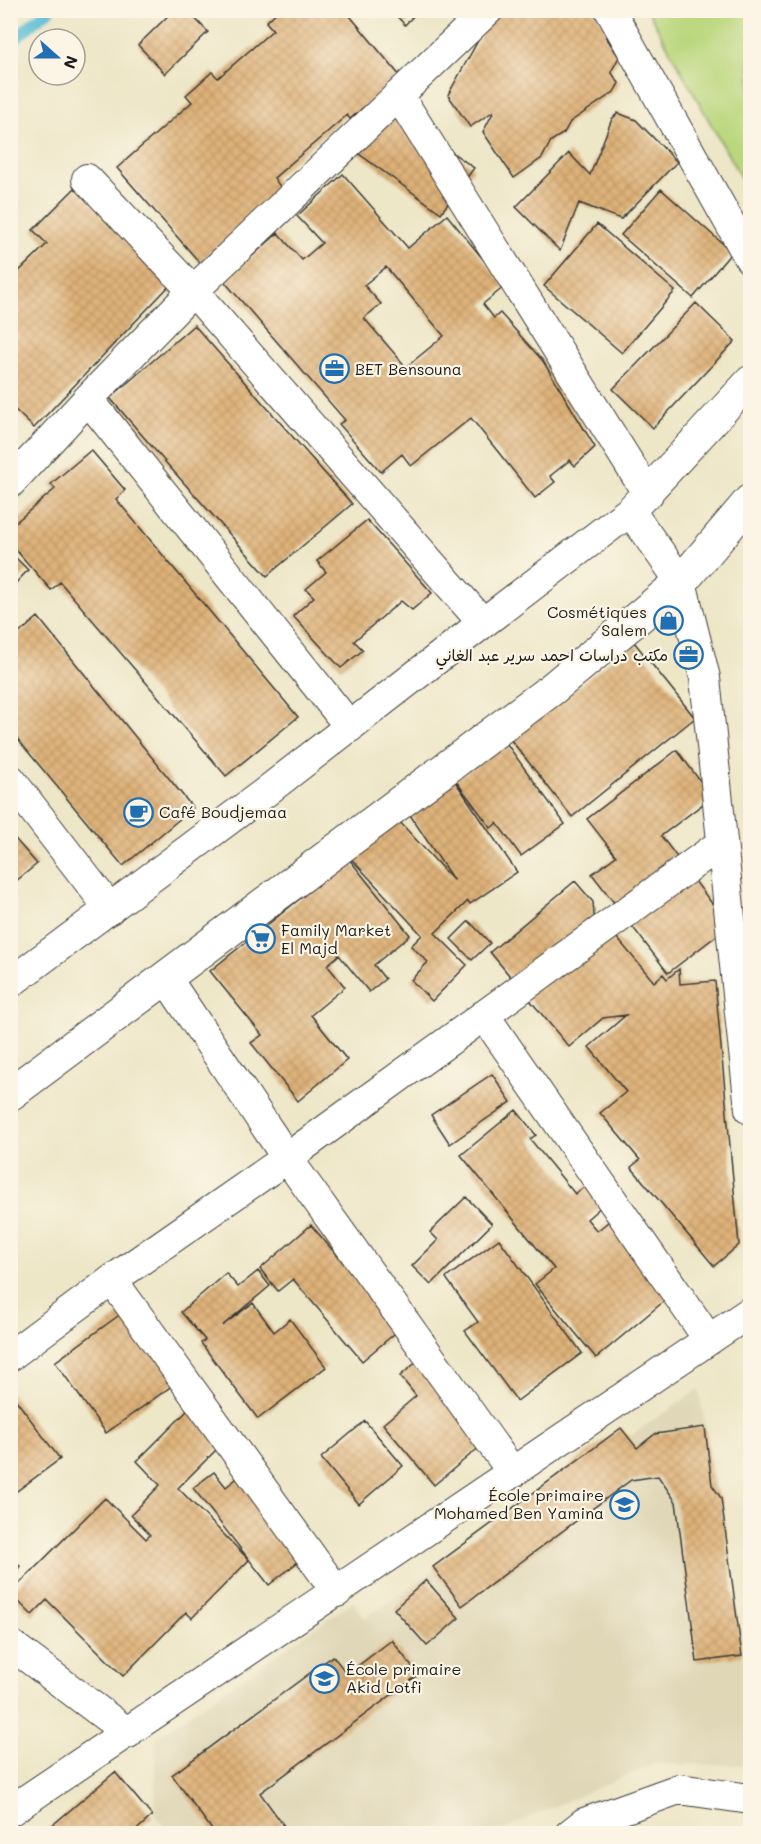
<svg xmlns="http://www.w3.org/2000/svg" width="761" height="1844" font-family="Mali,'Playpen Sans Arabic',sans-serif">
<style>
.built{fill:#e0d7b7}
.grass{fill:#bad77d;stroke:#6b7a4c;stroke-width:1.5}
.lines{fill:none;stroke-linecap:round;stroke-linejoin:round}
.stream{stroke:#56bdd4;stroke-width:12}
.building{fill:url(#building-cross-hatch);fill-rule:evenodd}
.street-casing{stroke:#3b3a36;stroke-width:32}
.secondary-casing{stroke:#3b3a36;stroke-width:35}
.street{stroke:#fff;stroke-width:30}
.secondary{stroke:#fff;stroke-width:33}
.labels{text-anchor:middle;stroke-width:4.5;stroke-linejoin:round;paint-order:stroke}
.poi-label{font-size:16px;fill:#1c1c1c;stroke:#fcf5e5;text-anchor:start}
</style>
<defs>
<pattern id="building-cross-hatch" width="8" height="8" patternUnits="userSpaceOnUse" patternTransform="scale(1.5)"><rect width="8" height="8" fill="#deb279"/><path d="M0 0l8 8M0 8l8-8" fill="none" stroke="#be9868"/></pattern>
</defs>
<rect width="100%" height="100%" fill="#fcf5e5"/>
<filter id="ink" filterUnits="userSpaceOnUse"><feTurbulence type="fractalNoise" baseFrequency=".0167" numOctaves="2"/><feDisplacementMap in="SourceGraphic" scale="12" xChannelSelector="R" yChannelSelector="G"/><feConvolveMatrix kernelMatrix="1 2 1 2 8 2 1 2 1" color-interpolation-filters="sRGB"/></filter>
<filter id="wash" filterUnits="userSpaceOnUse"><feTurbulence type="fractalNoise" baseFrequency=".008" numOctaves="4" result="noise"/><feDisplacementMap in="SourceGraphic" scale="24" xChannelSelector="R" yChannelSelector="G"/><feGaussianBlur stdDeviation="1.35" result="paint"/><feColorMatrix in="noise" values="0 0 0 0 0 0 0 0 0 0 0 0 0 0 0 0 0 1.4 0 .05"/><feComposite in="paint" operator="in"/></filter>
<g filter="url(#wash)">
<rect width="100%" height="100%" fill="#ede6c7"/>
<path class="built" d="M699 1389 750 1697V1765L653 1764 514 1824 501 1833H169L155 1815 156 1737 353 1602 365 1618Z"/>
<path class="grass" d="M648 11H750V194Z"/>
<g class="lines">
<path class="stream" d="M10 42 49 10"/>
</g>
<g id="blocks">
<path class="building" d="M174 10H187L208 32 165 74 138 45Z
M279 10H345L400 76 350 119 347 115 274 178 283 191 200 263 117 168 192 102 186 95 212 72 218 78 273 30 266 22Z
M391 10H419L405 25Z
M495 10H594L615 42 606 37 619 57 611 72 619 83 614 92 570 122 564 133 551 141 542 158 514 178 483 132 494 111 470 127 448 95Z
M387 106 474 168 441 213 355 151Z
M618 113 636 120 677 162 621 219 579 203 560 251 516 207 569 153 590 175 612 119Z
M343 174 408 248 447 215 505 286 483 304 494 318 500 313 543 361 595 447 575 466 570 460 550 476 555 482 535 498 471 418 411 466 402 454 381 472 339 424 345 420 224 281 278 233 302 260 322 243 297 216ZM386 267 444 336 406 367 364 318 381 304 364 285Z
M76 187 172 283 34 428 10 405V277L12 278 47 244 33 230Z
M661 189 732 252 693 298 621 235Z
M597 224 675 291 622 353 544 286Z
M696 303 735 341 653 428 613 389Z
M194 325 352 504 267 576 167 464 110 398Z
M91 450 125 490 116 499 298 717 226 776 60 582 51 590 10 543V527L55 489 51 484Z
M367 520 432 593 412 610 401 601 354 641 363 650 341 668 293 616 314 597 306 589 326 572 317 561Z
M10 552 28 570 10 589Z
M38 617 193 808 123 866 10 730V641Z
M634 642 695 718 572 817 511 740Z
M506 743 565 824 521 856 497 823 491 828 455 780Z
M677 750 712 797 661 836 729 926 668 973 592 874 616 856 587 819Z
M450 774 517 872 470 904 468 901 435 933 467 965 432 1001 411 980 428 962 411 946 422 935 343 850 387 808 454 881 404 806Z
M10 833 37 864 10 886Z
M349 859 410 935 374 965 385 979 369 992 339 955 327 965 345 987 311 1015 347 1060 298 1101 251 1043 262 1035 210 971Z
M575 881 593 902 596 941 617 938 654 982 663 974 667 979 679 969 680 984 715 981 739 1245 714 1266 631 1167 640 1160 600 1113 626 1092 589 1047 626 1015 603 1018 569 1047 490 952Z
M469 921 490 943 472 960 451 939Z
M492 1074 511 1102 450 1144 431 1115Z
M516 1110 536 1135 530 1139 575 1194 594 1179 610 1199 587 1219 597 1231 614 1217 675 1292 596 1358 535 1284 554 1269 461 1155Z
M466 1197 492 1224 431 1285 412 1266 438 1240 430 1232Z
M311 1225 400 1329 362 1361 293 1279 278 1291 260 1269Z
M499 1239 582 1353 517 1401 465 1331 478 1322 446 1278Z
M258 1271 270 1286 222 1326 253 1303 274 1332 290 1319 326 1367 258 1419 201 1343 205 1340 181 1312 226 1273 238 1287Z
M129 1308 180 1380 106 1433 55 1362Z
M432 1349 499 1431 434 1485 383 1424 416 1396 400 1376Z
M10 1392 60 1459 10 1496Z
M191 1407 225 1441 178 1488 249 1560 192 1618 186 1612 123 1676 47 1600 32 1615 10 1593 105 1498 146 1539 150 1535 131 1515 160 1485 137 1461Z
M365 1421 403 1466 359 1504 321 1458Z
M705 1427 712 1485 721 1498 742 1656 697 1662 676 1502 658 1476 631 1480 462 1606 433 1567 621 1428 637 1448 655 1434Z
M214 1472 226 1487 245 1472 309 1553 269 1585 193 1488Z
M10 1560 20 1566 10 1581Z
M426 1580 459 1618 427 1646 394 1609Z
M392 1640 418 1675 260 1793 290 1834H215L172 1775 333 1656 347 1674Z
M115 1772 152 1816 132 1834H42Z"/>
</g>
</g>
<g filter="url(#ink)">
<use href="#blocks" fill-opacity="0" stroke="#3b3a36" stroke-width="1.5"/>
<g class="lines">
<defs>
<path id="street" d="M610 10 750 259
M399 96 648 494
M87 179 193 291 483 623
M88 399 350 727
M10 483 88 399 193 291 488 10
M630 511 681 582 705 678 750 1109
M10 779 110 909
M166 978 287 1158 513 1473
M10 983 263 794 483 623 630 511 750 381
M484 1015 709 1340
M112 1280 337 1592
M10 1356 112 1280 287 1158 722 843
M10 1644 128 1733
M10 1811 750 1312
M570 1834 584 1823 679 1789 750 1799"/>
<path id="secondary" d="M10 1094 552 689 681 582 750 501"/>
</defs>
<use href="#street" class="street-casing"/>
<use href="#secondary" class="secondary-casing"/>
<use href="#street" class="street"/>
<use href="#secondary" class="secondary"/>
</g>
</g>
<defs>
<symbol id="office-ring" viewBox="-11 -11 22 22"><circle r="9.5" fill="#fcf5e5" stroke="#1f6fb2" stroke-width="1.5"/><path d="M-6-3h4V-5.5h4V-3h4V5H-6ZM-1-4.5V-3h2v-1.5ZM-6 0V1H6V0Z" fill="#1f6fb2"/></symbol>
<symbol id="shop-ring" viewBox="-11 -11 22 22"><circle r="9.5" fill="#fcf5e5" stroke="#1f6fb2" stroke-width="1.5"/><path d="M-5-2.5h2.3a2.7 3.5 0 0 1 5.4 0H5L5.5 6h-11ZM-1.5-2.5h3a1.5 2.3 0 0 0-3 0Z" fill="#1f6fb2"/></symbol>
<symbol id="cafe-ring" viewBox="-11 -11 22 22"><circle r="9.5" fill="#fcf5e5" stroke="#1f6fb2" stroke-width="1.5"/><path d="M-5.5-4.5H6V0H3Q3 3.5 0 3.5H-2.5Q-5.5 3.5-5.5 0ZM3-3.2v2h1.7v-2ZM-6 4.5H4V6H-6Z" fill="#1f6fb2"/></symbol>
<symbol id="supermarket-ring" viewBox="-11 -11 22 22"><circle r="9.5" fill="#fcf5e5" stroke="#1f6fb2" stroke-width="1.5"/><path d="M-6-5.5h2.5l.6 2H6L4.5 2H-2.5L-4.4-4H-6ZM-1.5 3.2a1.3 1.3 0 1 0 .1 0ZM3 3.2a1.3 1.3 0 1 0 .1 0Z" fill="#1f6fb2"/></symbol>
<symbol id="school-ring" viewBox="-11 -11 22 22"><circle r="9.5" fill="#fcf5e5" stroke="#1f6fb2" stroke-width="1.5"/><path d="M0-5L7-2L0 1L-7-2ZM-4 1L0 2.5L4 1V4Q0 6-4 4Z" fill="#1f6fb2"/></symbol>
</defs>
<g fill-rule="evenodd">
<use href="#office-ring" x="318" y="352" width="33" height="33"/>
<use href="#shop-ring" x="652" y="604" width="33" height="33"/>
<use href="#office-ring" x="672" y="638" width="33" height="33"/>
<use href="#cafe-ring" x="122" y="796" width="33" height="33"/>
<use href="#supermarket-ring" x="244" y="922" width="33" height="33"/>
<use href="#school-ring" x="608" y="1488" width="33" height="33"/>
<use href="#school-ring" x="308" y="1662" width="33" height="33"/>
</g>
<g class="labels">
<g class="poi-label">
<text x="355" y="375">BET Bensouna</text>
<text x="647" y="618" text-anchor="end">Cosmétiques<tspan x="647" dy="18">Salem</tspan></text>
<text x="668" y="661" text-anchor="end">مكتب دراسات احمد سرير عبد الغاني</text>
<text x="159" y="818">Café Boudjemaa</text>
<text x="281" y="936">Family Market<tspan x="281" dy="18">El Majd</tspan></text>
<text x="604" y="1501" text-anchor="end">École primaire<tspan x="604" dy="18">Mohamed Ben Yamina</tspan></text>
<text x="346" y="1675">École primaire<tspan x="346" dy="18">Akid Lotfi</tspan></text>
</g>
</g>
<rect width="761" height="1844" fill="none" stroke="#fcf5e5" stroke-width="36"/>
<g transform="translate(57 57) rotate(111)"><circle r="28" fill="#fcf5e5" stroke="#a29e95" stroke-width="1.5"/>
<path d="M0-4.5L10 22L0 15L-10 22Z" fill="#1f6fb2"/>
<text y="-9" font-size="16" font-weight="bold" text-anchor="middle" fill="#1c1c1c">N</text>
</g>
</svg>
